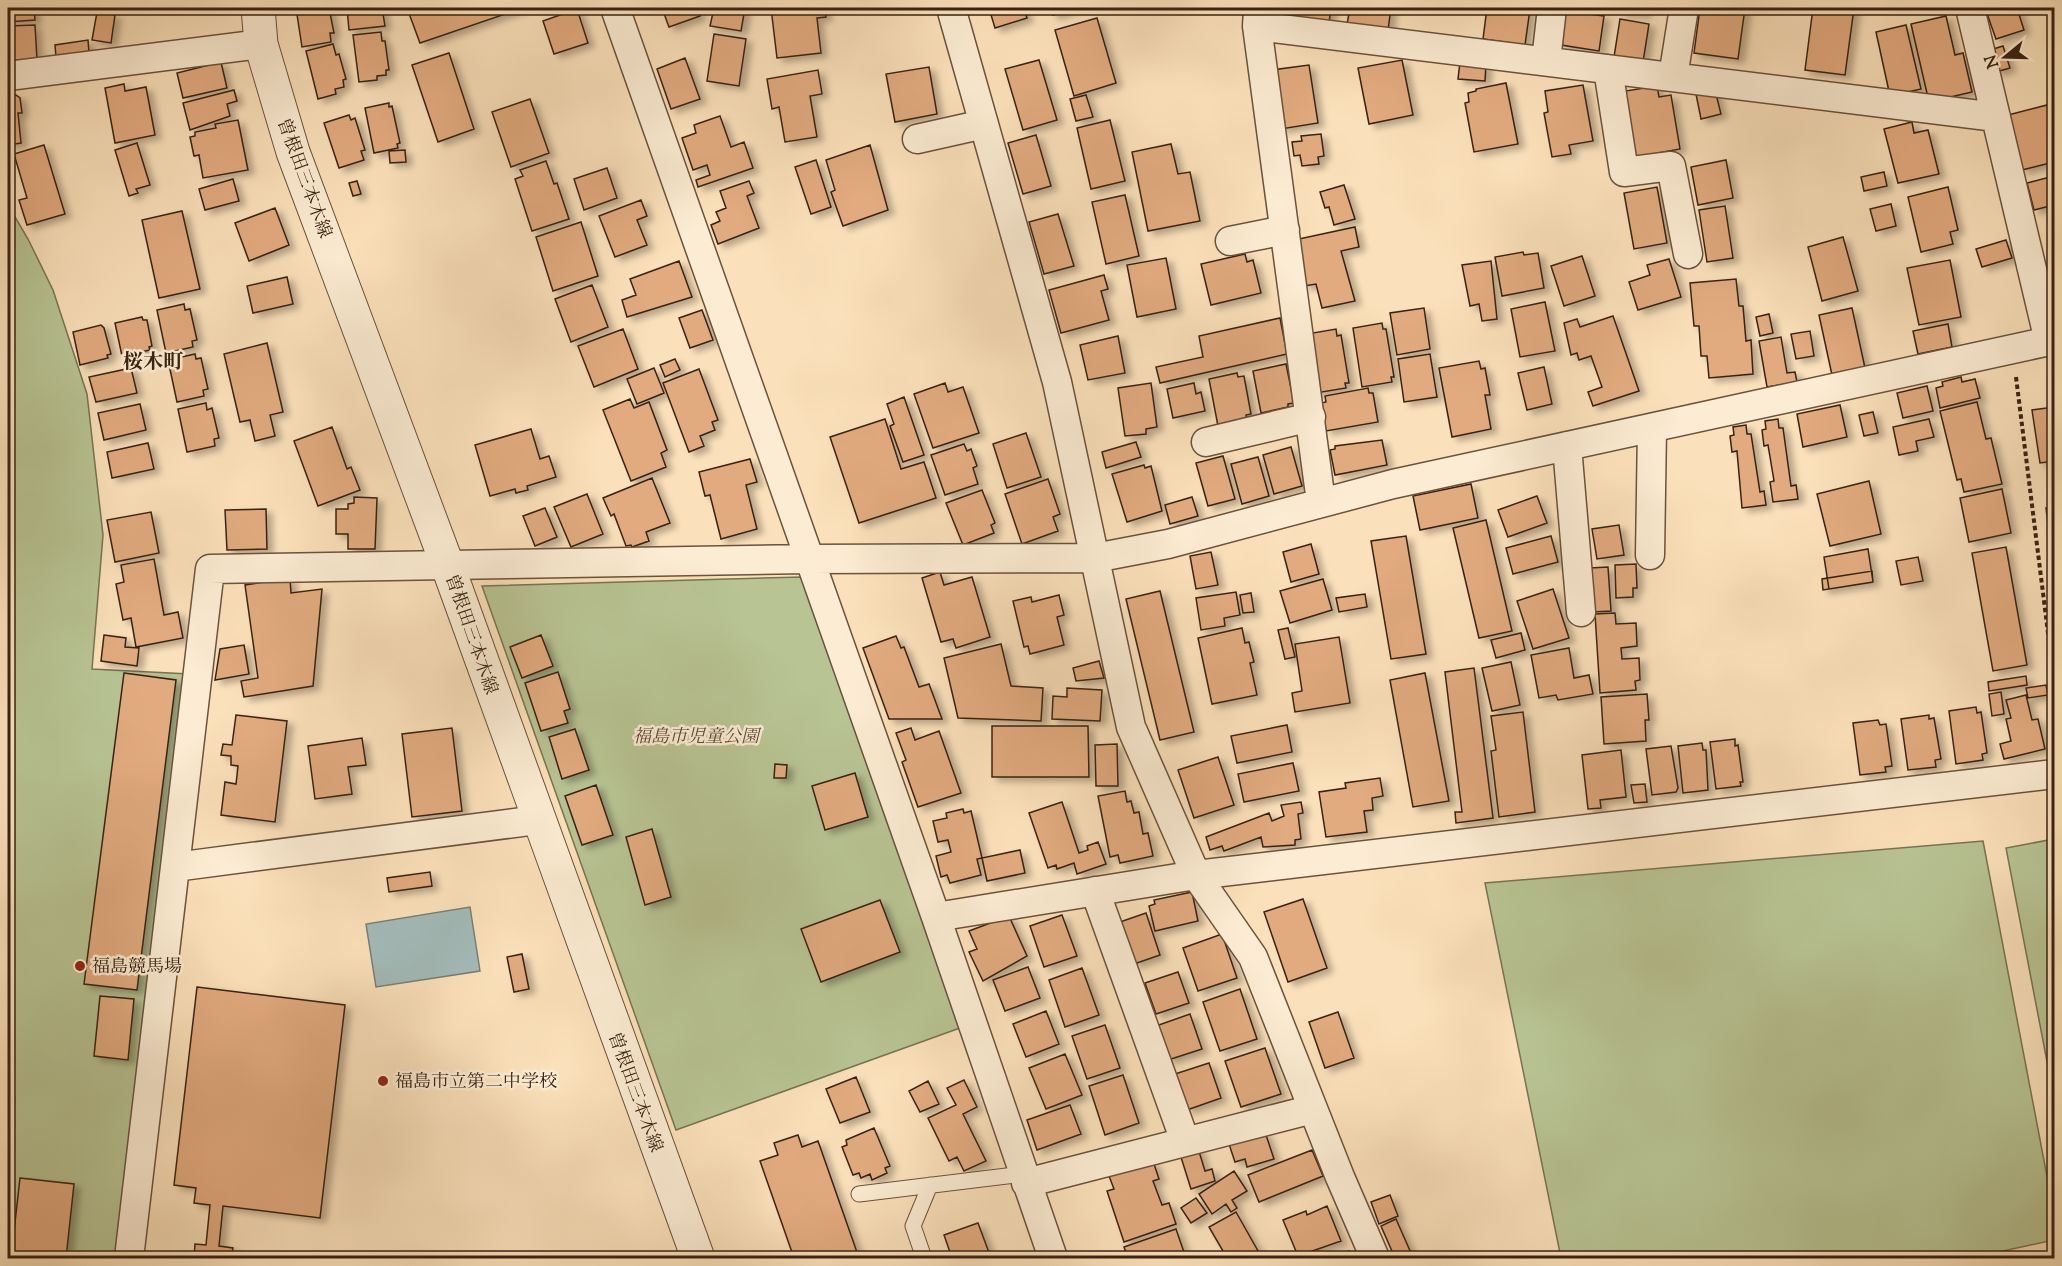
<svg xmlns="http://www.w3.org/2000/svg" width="2062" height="1266" font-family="'Sorts Mill Goudy','Noto Serif JP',serif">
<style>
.green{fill:#b8c494;stroke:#787353;stroke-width:1.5}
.water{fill:#a3bbba;stroke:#797e77;stroke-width:1.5}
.building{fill:#e1aa7f;stroke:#392212;stroke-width:1.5;filter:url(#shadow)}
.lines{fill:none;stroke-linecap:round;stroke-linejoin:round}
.service-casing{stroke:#6a523c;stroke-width:17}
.minor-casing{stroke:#6a523c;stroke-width:31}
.tertiary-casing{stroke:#6a523c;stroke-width:35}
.path{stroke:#392212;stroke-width:4;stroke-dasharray:4.5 3;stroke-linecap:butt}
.service{stroke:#fcecd3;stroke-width:15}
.minor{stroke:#fcecd3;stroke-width:28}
.tertiary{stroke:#fcecd3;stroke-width:33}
.poi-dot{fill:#8f2418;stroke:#fcecd3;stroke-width:2}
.labels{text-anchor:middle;stroke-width:5;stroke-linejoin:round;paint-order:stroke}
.street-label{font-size:18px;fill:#392212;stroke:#fcecd3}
.park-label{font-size:18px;font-style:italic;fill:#594a32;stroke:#fcecd3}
.poi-label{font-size:18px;fill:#392212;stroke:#fcecd3;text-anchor:start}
.neighbourhood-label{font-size:20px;font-weight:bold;fill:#392212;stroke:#fcecd3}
</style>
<defs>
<filter id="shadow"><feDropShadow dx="6" dy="4" stdDeviation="3" flood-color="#0004"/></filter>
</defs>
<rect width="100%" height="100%" fill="#fbe1bb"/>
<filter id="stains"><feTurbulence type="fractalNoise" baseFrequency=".00333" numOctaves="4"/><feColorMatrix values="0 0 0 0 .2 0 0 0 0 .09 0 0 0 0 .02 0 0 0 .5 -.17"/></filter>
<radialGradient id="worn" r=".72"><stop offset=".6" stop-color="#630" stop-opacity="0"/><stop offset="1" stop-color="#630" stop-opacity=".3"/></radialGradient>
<path class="green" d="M8 205 28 239 53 290 87 394 103 535 92 669 189 674 116 1258H8Z
M801 577 960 1028 676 1130 482 586Z
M2054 839V1098L2006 848Z
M1983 841 2054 1213V1240L1971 1258H1561L1485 883Z"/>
<path class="water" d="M470 907 480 971 376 987 366 924Z"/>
<path class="building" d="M8 8H34L35 20 8 22Z
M296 8H329L334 33H330L331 42 302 47Z
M347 8H382L385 26 349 30Z
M407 8H523L420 43Z
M662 8H697L700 16 669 27Z
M714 8H745L741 31 710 26Z
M771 8H825L826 17 817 18 821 53 777 58Z
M989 8H1024L1027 18 995 28Z
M1050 8H1076L1053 15Z
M1273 8H1331L1329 23 1272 16Z
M1350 8H1391L1388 30 1347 24Z
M1487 8 1530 9 1525 45 1483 39Z
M1620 8H1646L1645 14 1620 11Z
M1700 8H1745L1738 59 1694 53Z
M1813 8H1854L1845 75 1805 70Z
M1985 8H2017L2024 30 1996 39Z
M577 9 588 43 554 54 543 21Z
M1566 11 1604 16 1599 51 1561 45Z
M97 12 115 15 111 43 92 40Z
M1946 16 1955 55 1963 53 1972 92 1929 102 1911 24Z
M1097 18 1116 83 1074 96 1055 30Z
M1620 19 1649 24 1643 62 1614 57Z
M35 25 37 59 8 61V26Z
M1906 25 1921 89 1890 96 1876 32Z
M381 32 382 41H385L389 70H386V75L377 76V80L359 82 353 35Z
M714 34 746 39 739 86 707 81Z
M88 40 89 53 56 57 55 45Z
M333 44 336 55 339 54 346 79 343 80 344 87 335 89 336 94 318 99 306 51Z
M2003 46 2010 68 1996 72 1990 50Z
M449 53 474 129 438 142 412 65Z
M685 58 700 99 671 109 657 69Z
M1039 60 1057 120 1023 130 1005 69Z
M1402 60 1413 115 1369 124 1358 68Z
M221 62 227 88 183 98 177 73Z
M1460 62 1486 64 1485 81 1458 79Z
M1309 65 1318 123 1281 129 1272 70Z
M929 67 937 114 895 122 886 74Z
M818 70 822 94 810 96 817 137 785 142 779 107 772 109 767 79Z
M1506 83 1518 144 1474 152 1465 103 1469 102 1468 93 1476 91V89Z
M124 84 125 91 146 87 155 135 115 143 105 88Z
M1583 85 1593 141 1569 145 1571 154 1552 157 1544 113 1548 112 1545 91Z
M1657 86 1659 97 1671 95 1680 149 1631 158 1619 92Z
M234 90 237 101 227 104 230 116 190 130 183 103Z
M1715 90 1721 114 1701 119 1696 94Z
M16 95 20 98 22 113H18L21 143 8 145V96Z
M1086 95 1093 117 1076 121 1070 99Z
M530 99 549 153 511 167 492 112Z
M389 103V107L392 106 400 143 397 144 398 148 374 153 365 108Z
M2047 105 2054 135V162L2022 170 2008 115Z
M349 115 351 120 355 118 365 150 361 151 364 160 339 168 324 123Z
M720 116 731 147 744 142 753 168 698 187 696 180 710 175 707 165 693 170 682 138 696 133 694 125Z
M238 120 248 170 203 178 199 155 194 156 190 137 195 136V132L216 128 215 124Z
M1110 120 1125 181 1091 189 1077 128Z
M1912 122 1914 133 1928 130 1939 174 1898 183 1884 129Z
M1321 134 1324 156 1318 157 1319 164 1302 166 1300 155 1294 156 1292 142 1302 141 1301 136Z
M1036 135 1051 186 1023 194 1008 143Z
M137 143 150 185 136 189 138 193 129 196 115 150Z
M1171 144 1178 174 1190 172 1200 221 1148 231 1132 152Z
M44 145 65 214 27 225 19 200 27 198 14 154Z
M870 145 888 210 843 226 831 192 835 190 826 160Z
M405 150 406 162 390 163 389 151Z
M816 160 831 207 811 214 795 167Z
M1726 160 1733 198 1698 205 1691 167Z
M546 161 554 184 557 183 569 219 532 231 515 179 523 176 520 170Z
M607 168 617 198 584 210 574 179Z
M1884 172 1887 186 1864 191 1861 177Z
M2054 176V205L2034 210 2027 183Z
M233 179 239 201 205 210 199 189Z
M357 181 361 194 353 196 349 183Z
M749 181 754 193 747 196 759 228 718 244 711 225 720 221 716 212 726 208 720 191Z
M1344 185 1355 219 1334 225 1329 207 1325 208 1320 192Z
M1657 187 1667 243 1634 249 1624 193Z
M1948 187 1958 230 1950 232 1953 244 1921 252 1908 197Z
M1125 195 1139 256 1106 264 1092 202Z
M641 200 647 216 637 220 647 245 615 257 599 216Z
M1891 204 1896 226 1876 231 1870 209Z
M1725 206 1733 258 1707 262 1699 210Z
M275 208 289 245 249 261 235 223Z
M182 211 200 289 159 298 142 220Z
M1058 214 1074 266 1044 274 1029 222Z
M581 222 598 276 553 291 536 237Z
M1355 227 1359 247 1341 251 1355 301 1322 308 1316 284 1304 286 1294 240Z
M1843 237 1858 291 1822 301 1808 247Z
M2006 240 2012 258 1982 267 1976 249Z
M1523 252 1524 255 1538 253 1544 288 1502 296 1495 257Z
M1245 254 1247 262 1253 260 1261 293 1211 305 1201 264Z
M1582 256 1595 296 1564 306 1551 266Z
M1166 258 1176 309 1137 317 1127 265Z
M1669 259 1681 297 1638 310 1629 282 1650 275 1647 265Z
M1950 260 1961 317 1919 325 1907 268Z
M679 261 692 297 627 317 622 300 636 295 630 279Z
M1491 261 1497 319 1482 321 1479 304 1470 306 1462 265Z
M1104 275 1108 289 1101 291 1109 320 1061 333 1049 290Z
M287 277 293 304 253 313 247 286Z
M1736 279 1739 306H1743L1746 341 1751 340 1753 374 1709 378 1707 356H1701L1699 326H1694L1690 283Z
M592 285 608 327 571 342 555 299Z
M1545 302 1555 351 1520 357 1511 309Z
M184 304 185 310 190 309 197 340 192 341 193 347 166 353 157 310Z
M1424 308 1430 349 1397 355 1390 313Z
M1852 308 1865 368 1832 375 1819 315Z
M702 310 713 340 690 348 679 318Z
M1769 314 1773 333 1760 336 1756 317Z
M1613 316 1639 391 1593 406 1588 392 1602 387 1591 356 1579 360 1577 353 1571 355 1564 323 1577 319 1580 327Z
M142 317 143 320H147L152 346 149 347 150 350 122 356 115 323Z
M1280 318 1287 354 1160 383 1156 367 1203 357 1199 336Z
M1382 323 1383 329H1386L1394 377H1391L1392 382 1362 387 1353 328Z
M1948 324 1952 347 1918 354 1913 331Z
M101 325 104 328 111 354 107 355 108 358 80 365 73 332Z
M623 329 638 369 594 387 578 346Z
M1336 329 1337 336 1341 335 1349 383H1345L1346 388 1316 393 1307 334Z
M1810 331 1814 356 1796 359 1791 334Z
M1118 336 1125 373 1088 380 1080 345Z
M1781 337 1787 373 1795 372 1797 382 1767 387 1759 341Z
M267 343 283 412 270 415 275 436 255 441 250 420 240 422 224 354Z
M195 354 196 359 201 358 208 389 203 390 204 396 177 402 168 360Z
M1430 354 1437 397 1404 402 1398 359Z
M675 359 680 370 665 377 660 365Z
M1479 361 1481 369 1485 368 1490 395H1485L1491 429 1452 437 1439 368Z
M1286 364 1294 403 1288 404V407L1261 413 1253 371Z
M1544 367 1552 404 1527 410 1518 373Z
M131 368 137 393 96 402 89 377Z
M654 368 664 393 637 404 627 379Z
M699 369 718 420 712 422 715 430 700 436 704 446 689 452 663 383Z
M1237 373 1238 377 1244 376 1251 414 1246 415 1247 420 1218 426 1209 379Z
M1961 377 1962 382 1975 379 1980 398 1940 408 1936 388 1943 386 1942 382Z
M945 383 948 392 963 387 979 433 933 448 914 394Z
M1151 383 1157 427 1146 429V434L1125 436 1118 388Z
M1194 383 1196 394 1201 392 1205 411 1173 418 1167 389Z
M1927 386 1933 411 1903 418 1897 393Z
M1368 388 1369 393H1373L1378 422 1326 431 1321 403 1326 402 1325 396Z
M904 397 924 455 903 462 890 426 894 424 887 404Z
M630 399 634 408 649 402 667 450 661 453 666 467 631 481 603 410Z
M1977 402 1986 439 1991 438 2002 484 1964 492 1961 479 1957 480 1940 411Z
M206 403 207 410 212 408 219 438 214 439 215 446 187 452 178 409Z
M140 404 146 430 104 440 98 413Z
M1840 405 1847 437 1803 447 1797 414Z
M2054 407V461L2040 463 2032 410Z
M1873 412 1878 433 1864 436 1859 415Z
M885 419 901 469 924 462 936 498 859 523 830 437Z
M1778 419 1779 428H1783L1791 486 1796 485 1798 499 1773 502 1770 482 1774 481 1768 445 1764 446 1762 430 1766 429 1765 421Z
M1929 419 1934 437 1916 441 1918 451 1899 455 1893 427Z
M1746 425 1747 434H1751L1760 492 1764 491 1766 505 1742 508 1737 451 1732 452 1730 436 1734 435 1733 427Z
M332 427 347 469 351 467 360 490 318 506 294 441Z
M531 429 540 459 549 456 556 477 527 486 528 490 516 493 515 489 490 496 475 445Z
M1026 433 1041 477 1007 488 993 444Z
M1382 440 1387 465 1335 475 1330 450 1335 449V446Z
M1136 442 1141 457 1106 468 1102 452Z
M148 443 154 469 112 478 107 452Z
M964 444 967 451 971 449 977 466 973 468 978 484 945 495 931 455Z
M1291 447 1302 486 1274 494 1263 455Z
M1223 456 1235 499 1208 506 1196 463Z
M1258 457 1269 496 1242 504 1231 464Z
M750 459 757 482 746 485 757 529 721 539 710 495 705 496 699 472Z
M1144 465 1145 468 1151 466 1162 511 1127 522 1112 474Z
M652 478 670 523 646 532 649 541 632 547 631 545 626 546 614 514 611 516 603 498Z
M1048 479 1060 514 1053 517 1058 531 1022 544 1005 494Z
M1869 481 1881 534 1830 546 1817 494Z
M1471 484 1478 518 1420 530 1413 496Z
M2002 489 2011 533 1969 542 1960 498Z
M982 490 995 523 991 525 994 533 963 545 946 503Z
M587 494 603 534 571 547 554 507Z
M1537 496 1547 523 1508 537 1498 510Z
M354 497 377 498 375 549H348V534H336V509H348V504L354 503Z
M1192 497 1198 516 1170 524 1165 505Z
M2054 507V550H2051L2046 508Z
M545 508 557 537 535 546 523 516Z
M266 509 267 549 227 550 225 510Z
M151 512 159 553 115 562 107 520Z
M1486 520 1512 631 1479 638 1453 528Z
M1619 525 1624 555 1597 559 1592 529Z
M1406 536 1426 654 1391 659 1371 541Z
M1551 536 1558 562 1513 574 1506 548Z
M1311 544 1319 574 1291 582 1283 552Z
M2006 547 2027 665 1993 671 1972 553Z
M1868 549 1873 582 1829 589 1824 557Z
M1211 552 1218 585 1196 589 1190 556Z
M1918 557 1923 581 1901 585 1896 561Z
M154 559 164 615 178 612 183 638 136 647 131 618 123 620 116 584 124 582 121 565Z
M1636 564 1637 588H1633V597L1616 598 1615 565Z
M1608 567 1611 611 1593 612 1590 568Z
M1872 571 1873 582 1823 590 1822 579Z
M940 572 944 585 972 577 990 637 956 648 953 639 941 642 922 578Z
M290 578 291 593 322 589 313 686 244 697 241 681 258 678 245 585Z
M1323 579 1332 610 1290 623 1280 591Z
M1553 589 1569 638 1533 649 1517 601Z
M1160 591 1194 732 1160 740 1126 599Z
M1236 592 1240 615 1224 618 1225 626 1201 630 1196 598Z
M1251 593 1254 612 1243 613 1240 595Z
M1365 594 1367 607 1339 612 1336 598Z
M1059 595 1064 615 1057 617 1064 645 1030 654 1028 646 1024 647 1013 601 1031 597 1032 602Z
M1615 613 1616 624 1636 623 1637 646 1621 648 1622 659 1639 658 1640 680 1635 681 1636 690 1600 693 1595 614Z
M1242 628 1245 643 1249 642 1254 662 1250 663 1257 695 1212 704 1198 638Z
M1288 628 1295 657 1285 659 1278 630Z
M1521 633 1525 650 1496 658 1491 640Z
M104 635 126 638 125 647 139 648 137 666 101 661Z
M541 635 553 666 522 678 510 647Z
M896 636 901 648 904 647 919 687 929 684 942 719H889L863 648Z
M1339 637 1350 703 1295 712 1292 693 1302 691 1295 644Z
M1001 644 1011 686 1043 688 1041 721 958 718 944 658Z
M244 645 249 674 215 680 220 649Z
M1569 648 1574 678 1589 675 1593 694 1558 700 1556 695 1539 698 1531 655Z
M1099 661 1104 678 1076 681 1073 668Z
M1511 662 1520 705 1492 711 1482 668Z
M1474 668 1493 818 1456 823 1455 812H1462L1445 672Z
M558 672 570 709 564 711 568 723 541 731 525 683Z
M124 673 176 680 137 990 84 984Z
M1425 673 1449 801 1413 807 1390 680Z
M2026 676 2027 685 1989 691 1988 682Z
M2046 685 2048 695 2028 698 2026 688Z
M1067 688 1102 690 1100 721 1052 719 1053 696 1067 697Z
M2001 692 2004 714 1992 716 1989 694Z
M1647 694 1649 720H1645L1646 741 1604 744 1601 697Z
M2026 695 2032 720 2038 719 2045 749 2004 759 2000 744 2011 741 2006 719 2011 718 2006 700Z
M1976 707 1977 713 1981 712 1987 753 1982 754 1983 760 1956 764 1949 711Z
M1523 712 1535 812 1499 817 1491 751 1496 750 1491 716Z
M236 715 287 721 275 822 221 815 225 782 236 784 238 766 231 765V756L221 755 223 744 232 745Z
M1929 715V719L1934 718 1941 759 1935 760 1936 767 1908 770 1901 719Z
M1878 720 1880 725 1886 724 1892 766 1885 767 1886 772 1860 775 1853 723Z
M1287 725 1292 752 1237 763 1231 736Z
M992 726H1088L1089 777H992Z
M452 728 462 811 412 817 402 734Z
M911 728 915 740 939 731 961 793 918 807 902 762 906 760 896 733Z
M575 729 589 770 562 779 549 737Z
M362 738 366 765 348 767 352 794 315 799 308 746Z
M1735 739V746L1738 745 1743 782H1740L1741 786 1716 789 1710 742Z
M1702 743 1703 750H1706L1708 790 1683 793 1678 746Z
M1117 744 1118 786H1096L1095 745Z
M1671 746 1678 788 1676 792 1652 795 1646 749Z
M1621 750 1626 797 1600 800 1601 808 1588 809 1582 755Z
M1218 757 1234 805 1194 818 1178 770Z
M1293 763 1299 791 1244 802 1238 774Z
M775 764 787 765 786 778H774Z
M855 773 868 817 825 830 812 786Z
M1380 778 1383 796 1372 798 1373 810 1364 811 1367 832 1326 837 1319 792 1346 788 1345 783Z
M1645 784 1647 802 1634 803 1631 785Z
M596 785 613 835 582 845 565 796Z
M1125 791 1127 802 1131 801 1134 813 1139 812 1143 834 1148 833 1153 856 1120 863 1118 855 1110 857 1098 796Z
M1062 802 1079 853 1088 850 1087 846 1098 842 1106 864 1077 874 1074 863 1057 869 1056 865 1048 868 1029 813Z
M1301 802 1303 813 1298 814 1301 839 1295 840V845L1263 847 1261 837 1224 851 1222 846 1210 850 1206 837 1269 813 1272 821 1284 816 1281 805Z
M963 809 964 813 971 811 982 858 977 859 981 875 950 883 947 875 941 877 936 856 951 852 948 840 938 842 933 821 947 818 946 813Z
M652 829 671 897 645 905 626 837Z
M1020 850 1025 873 987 881 982 858Z
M430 872 432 886 389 892 387 878Z
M1192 892 1198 921 1155 931 1149 906 1155 904 1154 900Z
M1303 899 1327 968 1288 982 1264 912Z
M880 900 900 952 821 982 801 929Z
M1146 913 1160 955 1134 964 1120 922Z
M1062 915 1077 956 1044 967 1030 926Z
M1009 916 1027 956 983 981 969 952 977 949 969 931Z
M1222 934 1237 978 1198 991 1183 948Z
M522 954 529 989 514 992 507 957Z
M1028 967 1040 998 1005 1011 993 980Z
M1082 968 1099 1015 1065 1027 1049 980Z
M1178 972 1189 1003 1156 1014 1145 983Z
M197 987 345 1005 320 1218 223 1206 219 1246 233 1248 231 1258H194L195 1244 206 1245 210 1205 194 1203 196 1188 174 1185Z
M1240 989 1257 1039 1220 1051 1203 1002Z
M100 996 134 999 128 1060 94 1056Z
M1046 1011 1059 1044 1026 1057 1013 1024Z
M1338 1012 1354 1058 1325 1068 1309 1022Z
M1190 1014 1202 1049 1168 1060 1156 1026Z
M1105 1025 1120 1068 1087 1079 1072 1036Z
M1265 1048 1281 1094 1241 1107 1225 1061Z
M1065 1054 1082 1095 1046 1109 1029 1068Z
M1209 1063 1221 1098 1187 1110 1175 1074Z
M1123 1075 1139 1123 1105 1135 1089 1086Z
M856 1077 870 1112 840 1123 826 1089Z
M964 1080 977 1107 963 1114 986 1161 964 1171 957 1157 949 1161 928 1118 956 1105 947 1088Z
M928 1081 939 1104 920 1112 909 1091Z
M1070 1105 1081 1134 1037 1150 1027 1120Z
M874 1128 890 1166 885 1168 887 1173 872 1180 870 1174 861 1178 859 1173 853 1175 842 1147 847 1145 846 1140Z
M1265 1132 1274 1159 1247 1167 1245 1159 1235 1162 1229 1144Z
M798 1135 802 1147 818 1141 859 1258H794L760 1161 778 1155 774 1143Z
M1198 1148 1205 1171 1212 1169 1215 1181 1191 1189 1180 1154Z
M1312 1150 1323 1176 1259 1202 1248 1175Z
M1153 1161 1159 1179 1153 1181 1162 1205 1169 1203 1176 1224 1124 1242 1107 1191 1114 1189 1109 1176Z
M1234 1171 1247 1191 1232 1200 1237 1208 1231 1212 1226 1204 1212 1214 1199 1194Z
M20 1178 74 1184 66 1258H11Z
M1390 1195 1398 1216 1379 1224 1371 1202Z
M1196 1198 1207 1213 1191 1223 1181 1208Z
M1327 1206 1341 1241 1298 1256 1283 1220 1306 1211 1307 1215Z
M1236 1212 1262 1258H1227L1209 1227Z
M1396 1219 1411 1253 1406 1256 1407 1258H1395L1381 1226Z
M978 1223 991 1258H952L944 1235Z
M1176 1229 1186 1258H1128L1124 1247Z
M1349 1251 1351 1258H1327Z"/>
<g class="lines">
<defs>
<path id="service" d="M859 1194 1023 1174
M924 1258 913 1226 930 1185"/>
<path id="minor" d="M615 8 936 917 1053 1258
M951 8 1057 382 1131 727 1196 875 1253 957 1340 1177 1375 1258
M1970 8 2049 341
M1258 10 1257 26 1321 502
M1257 26 1996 117
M1546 61 1552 8
M1608 69 1624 172 1671 166 1688 254
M8 76 261 44
M1673 77 1684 8
M917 139 984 124
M1230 241 1285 230
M1206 442 1311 417
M1567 446 1581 612
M1650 555 1652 428
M175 867 537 820
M1095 891 1185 1141
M936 917 1196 875 2054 774
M1026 1183 1313 1109
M129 1258 210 569 808 559 1095 558 1168 544 1393 484 2054 340"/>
<path id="tertiary" d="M258 8 261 44 293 152 447 564 698 1258"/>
</defs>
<use href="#service" class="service-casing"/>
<use href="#minor" class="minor-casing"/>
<use href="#tertiary" class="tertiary-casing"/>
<path class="path" d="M2016 377 2054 681"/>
<use href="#service" class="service"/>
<use href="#minor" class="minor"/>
<use href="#tertiary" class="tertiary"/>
</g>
<g class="poi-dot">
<circle cx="80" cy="966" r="6"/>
<circle cx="383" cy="1081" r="6"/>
</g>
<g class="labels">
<g class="street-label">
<text transform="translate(305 178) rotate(70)" y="6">曽根田三本木線</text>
<text transform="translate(472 634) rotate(71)" y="6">曽根田三本木線</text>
<text transform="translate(636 1092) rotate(70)" y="6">曽根田三本木線</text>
</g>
<g class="park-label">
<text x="696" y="742">福島市児童公園</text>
</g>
<g class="poi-label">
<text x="92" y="972">福島競馬場</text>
<text x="395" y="1087">福島市立第二中学校</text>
</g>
<g class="neighbourhood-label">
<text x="153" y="368">桜木町</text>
</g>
</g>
<rect width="2062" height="1266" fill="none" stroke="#fbe1bb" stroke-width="30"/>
<rect x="9" y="9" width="2044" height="1248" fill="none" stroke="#392212" stroke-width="3"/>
<rect x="15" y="15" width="2032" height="1236" fill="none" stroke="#392212" stroke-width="1.5"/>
<g transform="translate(2005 57) rotate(251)" stroke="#fcecd3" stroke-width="4.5" paint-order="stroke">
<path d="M0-4.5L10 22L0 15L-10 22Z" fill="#392212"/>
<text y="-9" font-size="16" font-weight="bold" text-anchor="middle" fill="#392212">N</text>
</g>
<rect width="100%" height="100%" filter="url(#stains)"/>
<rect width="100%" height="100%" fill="url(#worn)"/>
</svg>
